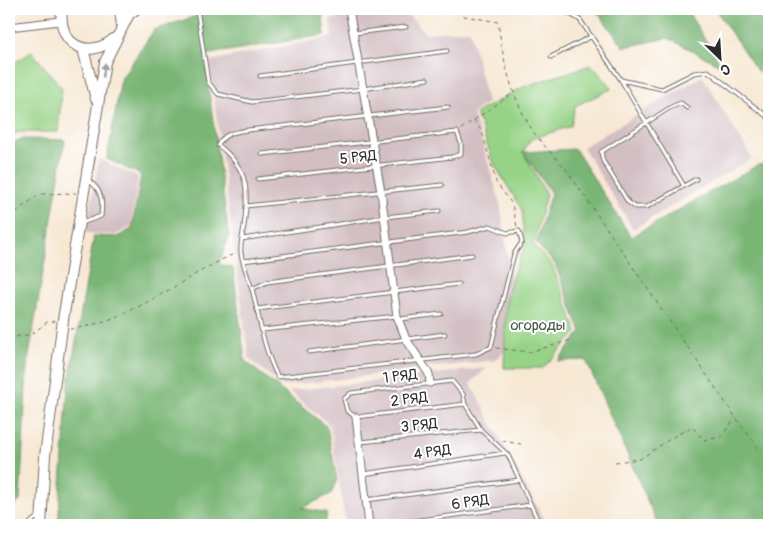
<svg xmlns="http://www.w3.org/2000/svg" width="778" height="534" font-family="Pangolin,sans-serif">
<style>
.industrial{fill:#d2bec3}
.green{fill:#97d387;stroke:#617f59}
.forest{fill:#79b574;stroke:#527050}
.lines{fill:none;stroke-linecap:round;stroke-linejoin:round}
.lane-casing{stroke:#726d66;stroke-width:5}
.street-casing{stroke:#726d66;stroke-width:9}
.secondary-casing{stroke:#726d66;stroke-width:12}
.path{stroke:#726d66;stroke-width:1;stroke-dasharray:4 4;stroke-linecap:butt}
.lane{stroke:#fff;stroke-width:3}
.street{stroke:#fff;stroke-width:7}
.secondary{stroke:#fff;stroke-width:10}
.oneway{fill:#a0a0a0}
.labels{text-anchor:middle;stroke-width:4;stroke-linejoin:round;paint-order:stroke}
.street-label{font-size:15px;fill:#2b2b2b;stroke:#fff}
.park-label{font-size:15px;fill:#4b5d47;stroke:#fff}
</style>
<rect width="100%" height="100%" fill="#fff"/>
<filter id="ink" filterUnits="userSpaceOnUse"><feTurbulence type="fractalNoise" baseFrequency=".02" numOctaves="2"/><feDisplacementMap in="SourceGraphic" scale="10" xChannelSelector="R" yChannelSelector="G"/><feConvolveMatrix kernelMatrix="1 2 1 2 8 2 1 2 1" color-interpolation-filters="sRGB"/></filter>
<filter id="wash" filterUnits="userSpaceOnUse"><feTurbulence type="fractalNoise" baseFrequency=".0096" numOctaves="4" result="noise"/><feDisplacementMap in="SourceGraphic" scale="20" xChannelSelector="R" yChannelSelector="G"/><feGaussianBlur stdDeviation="1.12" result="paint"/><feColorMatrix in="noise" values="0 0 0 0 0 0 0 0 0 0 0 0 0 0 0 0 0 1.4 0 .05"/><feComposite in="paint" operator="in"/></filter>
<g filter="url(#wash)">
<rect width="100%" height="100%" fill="#f7e8d4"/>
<path class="industrial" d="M354 9H403L425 33 470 30 487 103 473 113 500 203 520 337 495 360 283 386 249 359 209 61 332 37 330 19 355 16Z
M702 76 752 158 633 229 583 147Z
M99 159 138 177 131 227 115 235 86 233Z
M487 368 470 383 547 525H346L330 425 289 391Z"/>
<path class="green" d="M32 52 62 88 58 132H19L9 136V66Z
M591 65 613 88 575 106 571 126 531 139 523 152 546 194 533 245 552 265 577 332 543 368H504L506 303 514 271 525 247 522 210 494 164 476 113 525 86Z"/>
<path class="forest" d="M217 9H322L325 35 204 55 229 237 219 264 233 268 245 361 327 427 337 480 331 494 302 508 327 513 325 525H58L68 388 94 236 117 237 132 229 141 175 107 159 121 79 154 30Z
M595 9H686L722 66 668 38 624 47Z
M715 9H769V61L758 72Z
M22 139 65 140 27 368 20 501 9 509V144Z
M575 149 631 237 758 165 769 163V525H658L586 360 558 361 581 332 555 264 536 243 551 193 523 152Z"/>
</g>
<g filter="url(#ink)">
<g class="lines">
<defs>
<path id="lane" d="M197 9 208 82 218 94 252 102 363 89 427 79
M538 9 565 11 580 20 621 80 662 89 694 73 708 71 769 118
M354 33 406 27
M551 57 592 36
M260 76 447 51
M621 80 684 186
M687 108 681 103 671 107 601 152 603 161 628 202 635 207H647L696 179
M258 179 452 157 461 154V143L457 132 262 154
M246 206 442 185
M82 223 101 216C103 201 102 190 89 181
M242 239 385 217 439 211
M243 261 468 232 490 226 507 233 519 231 522 242 514 254 491 347 476 354 278 377C264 351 260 321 253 293 249 279 243 266 241 253 240 244 243 234 244 226 249 190 249 169 218 145 224 133 235 132 248 130L448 107
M252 289 267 282 472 255
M257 309 459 284
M400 319 441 314
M262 330 397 316
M309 352 445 334
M465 404 356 417 347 411 344 399 351 393 452 381 463 394 465 404 481 430 508 455 540 525
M360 442 481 430
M363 474 505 453
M366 500 519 480
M28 525 38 516
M382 525 531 505"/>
<path id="street" d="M349 9 381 192 397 316 406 339 429 374 430 383
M9 27 60 21
M356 417 369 525"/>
<path id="secondary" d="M62 9C57 45 88 61 115 38
M120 9 122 26
M83 49 96 99
M41 525 45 456 63 320 105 62 129 14 136 9"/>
</defs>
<use href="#lane" class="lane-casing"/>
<use href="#street" class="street-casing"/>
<use href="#secondary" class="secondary-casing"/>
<path class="path" d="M459 9 464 16 498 22C503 62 512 100 535 134 544 146 556 158 566 169L736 418 769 462
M474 120 482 132 496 182 512 204 517 227
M461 129 513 93
M9 217 40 194 76 193
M70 329C131 322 182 277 236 253
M9 334 14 337 32 334 47 322 55 321
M496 348 530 352 571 340
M502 441 521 444
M615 462 640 459 676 435 692 427 704 440 721 437 735 418"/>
<use href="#lane" class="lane"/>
<use href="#street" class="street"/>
<use href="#secondary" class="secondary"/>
</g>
<defs><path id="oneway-solid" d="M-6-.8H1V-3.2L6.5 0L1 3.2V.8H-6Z" transform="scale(1.25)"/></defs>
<use class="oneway" href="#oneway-solid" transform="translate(104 70) rotate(-80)"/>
</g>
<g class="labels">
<g class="street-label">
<text transform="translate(358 157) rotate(-6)" y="5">5 РЯД</text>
<text transform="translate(400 376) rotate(-7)" y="5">1 РЯД</text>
<text transform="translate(409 399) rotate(-7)" y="5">2 РЯД</text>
<text transform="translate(419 425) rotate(-6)" y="5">3 РЯД</text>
<text transform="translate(432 452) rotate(-8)" y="5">4 РЯД</text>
<text transform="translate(470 502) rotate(-8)" y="5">6 РЯД</text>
</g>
<g class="park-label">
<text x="538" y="330">огороды</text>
</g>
</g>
<rect width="778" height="534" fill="none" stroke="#fff" stroke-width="30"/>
<g transform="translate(720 58) rotate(155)" stroke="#ffffff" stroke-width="4" paint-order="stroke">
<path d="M0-4L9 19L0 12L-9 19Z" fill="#2b2b2b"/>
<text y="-8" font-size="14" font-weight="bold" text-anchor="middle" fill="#2b2b2b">С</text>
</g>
</svg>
